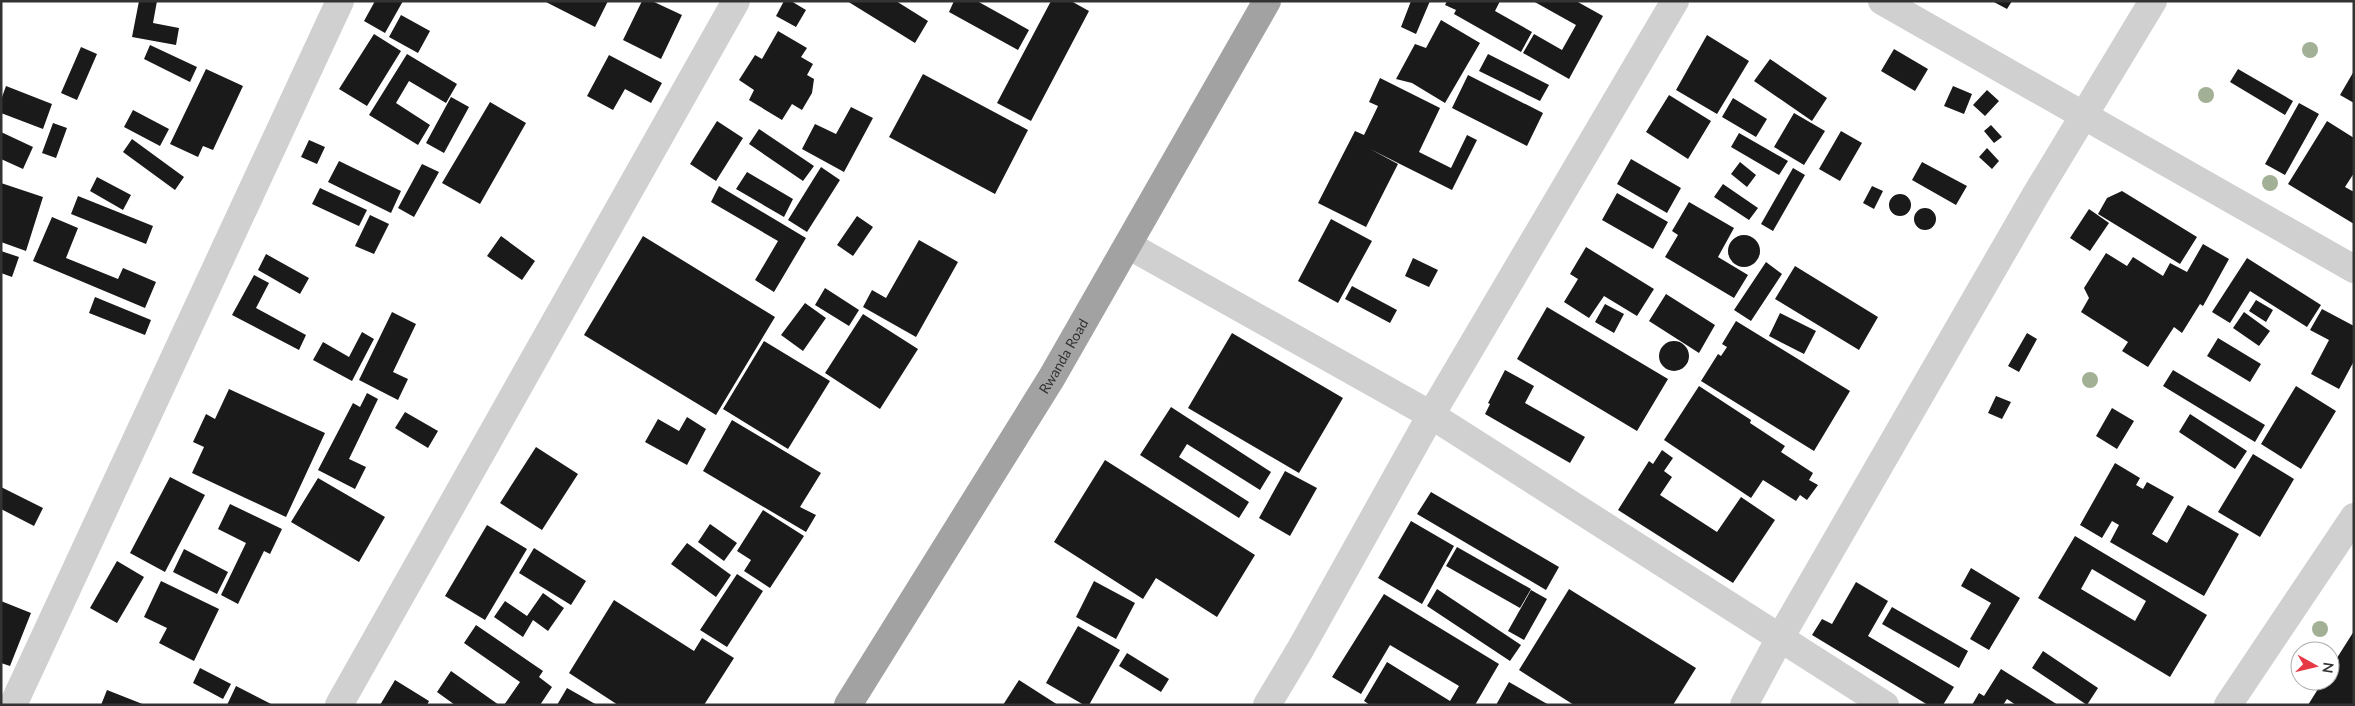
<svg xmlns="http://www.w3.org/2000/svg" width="2355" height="706" font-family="Lato,sans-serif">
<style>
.building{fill:#1a1a1a;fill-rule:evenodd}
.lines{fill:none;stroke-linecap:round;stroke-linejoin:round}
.minor{stroke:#d0d0d0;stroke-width:28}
.trunk{stroke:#a2a2a2;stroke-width:28}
.tree{fill:#a2b095}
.labels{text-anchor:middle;stroke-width:5;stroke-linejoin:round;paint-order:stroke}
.street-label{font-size:14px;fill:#333;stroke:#fff}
</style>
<rect width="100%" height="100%" fill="#fff"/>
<path class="building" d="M139 1H157L153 23 179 28 176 45 132 37Z
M375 1H403L385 33 364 21Z
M544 1H608L595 27Z
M642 1H652L682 15 661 59 623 40Z
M784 1H791L806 10 796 27 776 16Z
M847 1H896L928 21 915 43Z
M954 1H977L1029 30 1018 50 949 12Z
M1051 1H1071L1089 11 1031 121 997 103Z
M1411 1H1430L1416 34 1401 27Z
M1447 1H1500L1495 11 1532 32 1521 52 1454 14 1456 10 1445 5Z
M1533 1H1576L1603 16 1569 79 1523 53 1534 34 1562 50 1576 25Z
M1992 1H2012L2007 9Z
M401 15 430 31 418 53 389 37Z
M1441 20 1480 43 1445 103 1412 83 1396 79 1415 44 1426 48Z
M778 31 807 48 801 57 813 64 807 75 814 79 812 93 802 110 792 104 782 120 749 100 754 90 739 80 755 55 762 59Z
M374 34 401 51 367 106 339 89Z
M1707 35 1749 61 1717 114 1676 90Z
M150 45 197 67 190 82 144 59Z
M81 47 97 54 77 100 61 93Z
M1894 49 1928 69 1915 91 1881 71Z
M407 54 457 84 446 103 409 81 396 103 430 125 418 145 369 115Z
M1488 54 1549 85 1540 101 1479 71Z
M609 55 662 83 651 103 625 89 613 110 587 96Z
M1770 59 1827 98 1812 121 1754 81Z
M206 69 243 86 213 150 203 146 198 157 170 144Z
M2238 69 2293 101 2285 115 2230 82Z
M2354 71V103L2340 95Z
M923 74 1028 130 995 194 889 137Z
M1468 75 1543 113 1527 146 1452 108Z
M1380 78 1440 108 1419 152 1451 168 1467 135 1477 140 1452 190 1370 149 1398 164 1366 227 1318 203 1355 131 1364 135 1378 106 1369 102Z
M6 86 52 104 43 129 1 113V100Z
M1953 86 1972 94 1964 114 1944 106Z
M1987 90 1999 101 1985 116 1973 105Z
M1669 95 1711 121 1688 159 1646 132Z
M451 97 469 107 444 153 426 143Z
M1733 98 1767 119 1756 137 1722 117Z
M490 102 526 123 480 204 442 183Z
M2299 103 2319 114 2285 175 2265 164Z
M851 107 873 118 844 172 802 149 815 124 836 134Z
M133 110 169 129 160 146 124 127Z
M1794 113 1825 131 1804 165 1774 147Z
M717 121 743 138 716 181 690 164Z
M2327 121 2354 138V173L2345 187 2354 192V224L2288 184Z
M53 123 67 128 56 158 42 153Z
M1991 125 2002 137 1994 143 1984 131Z
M759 129 814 166 803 181 749 144Z
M1841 131 1862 143 1840 181 1819 169Z
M1 132 33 147 23 169 1 159Z
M1739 133 1788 161 1779 175 1731 147Z
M132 139 184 177 175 190 123 152Z
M309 140 325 147 317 164 301 157Z
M1987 148 1999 161 1992 169 1979 157Z
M1631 159 1681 188 1667 213 1617 184Z
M339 161 401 191 391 213 328 182Z
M1740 162 1756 175 1747 187 1731 174Z
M1922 162 1967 186 1956 205 1912 180Z
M422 164 439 172 414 217 398 208Z
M821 167 840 180 807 232 788 220Z
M1793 168 1805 175 1773 231 1761 224Z
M747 172 793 199 784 217 736 189Z
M97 177 131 195 123 210 90 191Z
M1 183 43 197 26 251 1 242Z
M1723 184 1758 208 1749 220 1714 197Z
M719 186 806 238 774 292 755 280 778 241 711 202Z
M1872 186 1883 191 1874 209 1863 203Z
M320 188 367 210 359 226 312 204Z
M2122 191 2197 237 2180 264 2098 214 2107 198Z
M1617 193 1668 222 1653 249 1602 220Z
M1889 205a11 11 0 1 1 22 0a11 11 0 1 1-22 0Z
M78 196 153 226 146 244 71 214Z
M1689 202 1734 228 1718 257 1748 275 1734 298 1665 257 1678 235 1672 231Z
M1914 219a11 11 0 1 1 22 0a11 11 0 1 1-22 0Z
M2089 209 2109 223 2090 251 2070 238Z
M370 215 389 224 374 254 355 246Z
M857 216 873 227 853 256 837 245Z
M52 217 78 228 66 258 118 279 123 268 156 282 145 308 33 261Z
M1331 219 1372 241 1338 303 1298 281Z
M1728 251a16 16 0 1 1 32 0a16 16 0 1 1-32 0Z
M501 236 535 261 522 280 487 256Z
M643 236 775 317 716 415 584 335Z
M919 240 958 262 916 337 863 307 872 290 886 298Z
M2203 244 2229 259 2203 306 2200 304 2182 333 2174 327 2148 367 2122 351 2128 342 2081 312 2089 298 2084 288 2106 253 2127 266 2133 257 2163 276 2170 263 2187 272Z
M1586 247 1654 289 1637 316 1604 296 1589 318 1564 302 1578 279 1570 274Z
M1 251 19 257 12 277 1 273Z
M266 254 309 278 300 294 258 270Z
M1413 258 1438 270 1429 287 1405 276Z
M2247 258 2321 305 2307 327 2250 291 2230 323 2212 312Z
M1766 262 1782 274 1751 321 1734 310Z
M1795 266 1878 317 1859 350 1775 299Z
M254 275 269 283 256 308 306 335 299 350 232 315Z
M1352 286 1397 310 1390 323 1345 299Z
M825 288 859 310 849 326 815 305Z
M1666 294 1715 325 1699 353 1649 321Z
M95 297 151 320 145 335 89 313Z
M2256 300 2273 310 2266 322 2249 311Z
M805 303 826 318 803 351 781 335Z
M1605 304 1624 314 1614 333 1595 322Z
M1547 307 1668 379 1637 431 1517 359Z
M2322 309 2354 326V361L2339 389 2311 374 2329 340 2310 330Z
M392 312 416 324 393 372 408 379 398 400 359 380Z
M2244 312 2270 331 2259 346 2233 328Z
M1780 313 1816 331 1804 354 1769 336Z
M863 314 918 349 880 409 825 373Z
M1736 321 1850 391 1814 451 1701 381 1718 354 1721 356 1727 347 1722 344Z
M362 332 374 339 352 381 313 360 323 342 349 357Z
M1232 333 1343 398 1299 473 1188 408Z
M2027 333 2037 339 2019 372 2008 366Z
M2218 338 2261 364 2250 382 2207 356Z
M764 341 830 381 788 449 723 409Z
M1659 356a15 15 0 1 1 30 0a15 15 0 1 1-30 0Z
M1505 370 1534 386 1525 403 1585 437 1570 463 1485 414 1490 404 1488 403Z
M2173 370 2265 425 2255 442 2163 386Z
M1699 386 1751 420 1750 423 1785 446 1781 452 1813 473 1809 480 1818 485 1807 500 1800 495 1796 501 1763 480 1751 498 1664 440Z
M2296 386 2336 411 2301 469 2261 444Z
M229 389 325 433 286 517 192 473 204 447 193 442 206 414 215 419Z
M367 393 378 399 349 459 366 467 355 489 318 470 353 403 360 407Z
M1996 396 2011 402 2002 419 1988 413Z
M1171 407 1271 472 1260 490 1187 444 1179 457 1249 502 1239 518 1140 455Z
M2112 408 2134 421 2117 449 2096 436Z
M405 412 438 431 428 448 395 428Z
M2190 414 2247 451 2235 469 2179 432Z
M687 417 706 429 687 465 645 442 658 419 679 431Z
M732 420 821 473 800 507 816 515 806 532 703 471Z
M536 447 578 474 542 530 500 503Z
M1662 450 1673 458 1664 471 1672 477 1660 495 1717 532 1741 497 1775 520 1733 583 1618 510 1649 461 1653 464Z
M2253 454 2294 479 2260 537 2218 512Z
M1105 460 1255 555 1217 617 1156 578 1143 599 1054 542Z
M2115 463 2140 478 2136 485 2143 489 2147 482 2174 497 2152 534 2167 543 2188 505 2239 534 2204 596 2110 542 2119 525 2112 521 2102 538 2080 525Z
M1285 471 1317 488 1290 536 1259 518Z
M170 477 205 495 165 572 130 553Z
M318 478 385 517 359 562 291 522Z
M1 487 43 508 34 526 1 509Z
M1431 492 1559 567 1546 590 1417 514Z
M230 504 282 529 270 554 264 551 238 604 221 595 246 543 218 529Z
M763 510 804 536 770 588 744 571 751 560 737 551Z
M1411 521 1454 546 1422 604 1378 578Z
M710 524 737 543 724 561 698 542Z
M487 525 527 549 485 620 445 596Z
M2075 536 2207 615 2170 677 2038 598ZM2092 569 2146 601 2135 621 2081 589Z
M687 543 731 575 716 597 671 564Z
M1457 547 1531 589 1520 608 1446 566Z
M534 548 586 581 571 605 519 573Z
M184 549 228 572 217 594 173 572Z
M117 561 144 577 117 623 90 608Z
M1971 568 2020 598 1989 650 1970 639 1991 603 1961 586Z
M737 574 763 591 727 647 700 630Z
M161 581 219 609 194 661 159 643 167 628 144 617Z
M1094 581 1135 603 1116 639 1076 617Z
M1856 582 1888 601 1868 636 1954 687 1943 705H1928L1812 635 1822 619 1832 624Z
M1437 589 1521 645 1510 661 1427 606Z
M1569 589 1696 668 1673 705H1574L1519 670Z
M1531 590 1547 599 1524 640 1508 631Z
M543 593 564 608 548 631 533 620 523 637 494 617 505 601 527 616Z
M1384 594 1499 664 1475 705H1370L1364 701 1387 662 1450 701 1459 686 1390 645 1361 694 1332 677Z
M614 600 694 651 702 638 734 658 704 705H618L569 673Z
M1 601 31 613 10 666 1 663Z
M1892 607 1968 651 1959 668 1882 624Z
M476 625 543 671 539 677 552 687 540 705H504L520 682 464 643Z
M1078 626 1120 650 1089 705H1084L1046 683Z
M2354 631V705H2308L2323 681H2330V669Z
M2043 651 2098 688 2087 705 2032 668Z
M1127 653 1169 679 1161 692 1119 666Z
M200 668 231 684 223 699 193 683Z
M2001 669 2058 705H2016L2007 699 2003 705H1972L1979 693 1984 696Z
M451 671 499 705H455L437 692Z
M395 680 429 701 427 705H380Z
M1019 680 1058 705H1003Z
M1509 682 1549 705H1496Z
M236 686 273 705H227Z
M567 688 597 705H557Z
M107 690 145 705H101Z"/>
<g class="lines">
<path class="minor" d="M1882 1 2354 269
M1128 245 1431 415 1885 705
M13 705 340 1
M339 705 736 1
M1267 705 1301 648 1431 415 1675 1
M1744 705 1780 638 2035 196 2153 1
M2228 705 2354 517"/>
<path class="trunk" id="s1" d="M848 705 1052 377 1267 1"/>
</g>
<g class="tree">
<circle cx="2310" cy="50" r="8"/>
<circle cx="2206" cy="95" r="8"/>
<circle cx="2270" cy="183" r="8"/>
<circle cx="2090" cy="380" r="8"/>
<circle cx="2320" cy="629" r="8"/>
</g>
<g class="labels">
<g class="street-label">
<text dy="5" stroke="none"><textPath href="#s1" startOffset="410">Rwanda Road</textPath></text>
</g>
</g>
<rect width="2355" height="706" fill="none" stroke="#333333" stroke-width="5"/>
<g transform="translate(2315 666) rotate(98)"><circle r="24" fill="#ffffff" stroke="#adadad"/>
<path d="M0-4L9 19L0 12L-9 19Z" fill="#e63946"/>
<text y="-8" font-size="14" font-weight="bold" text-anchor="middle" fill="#333333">N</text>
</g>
</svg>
